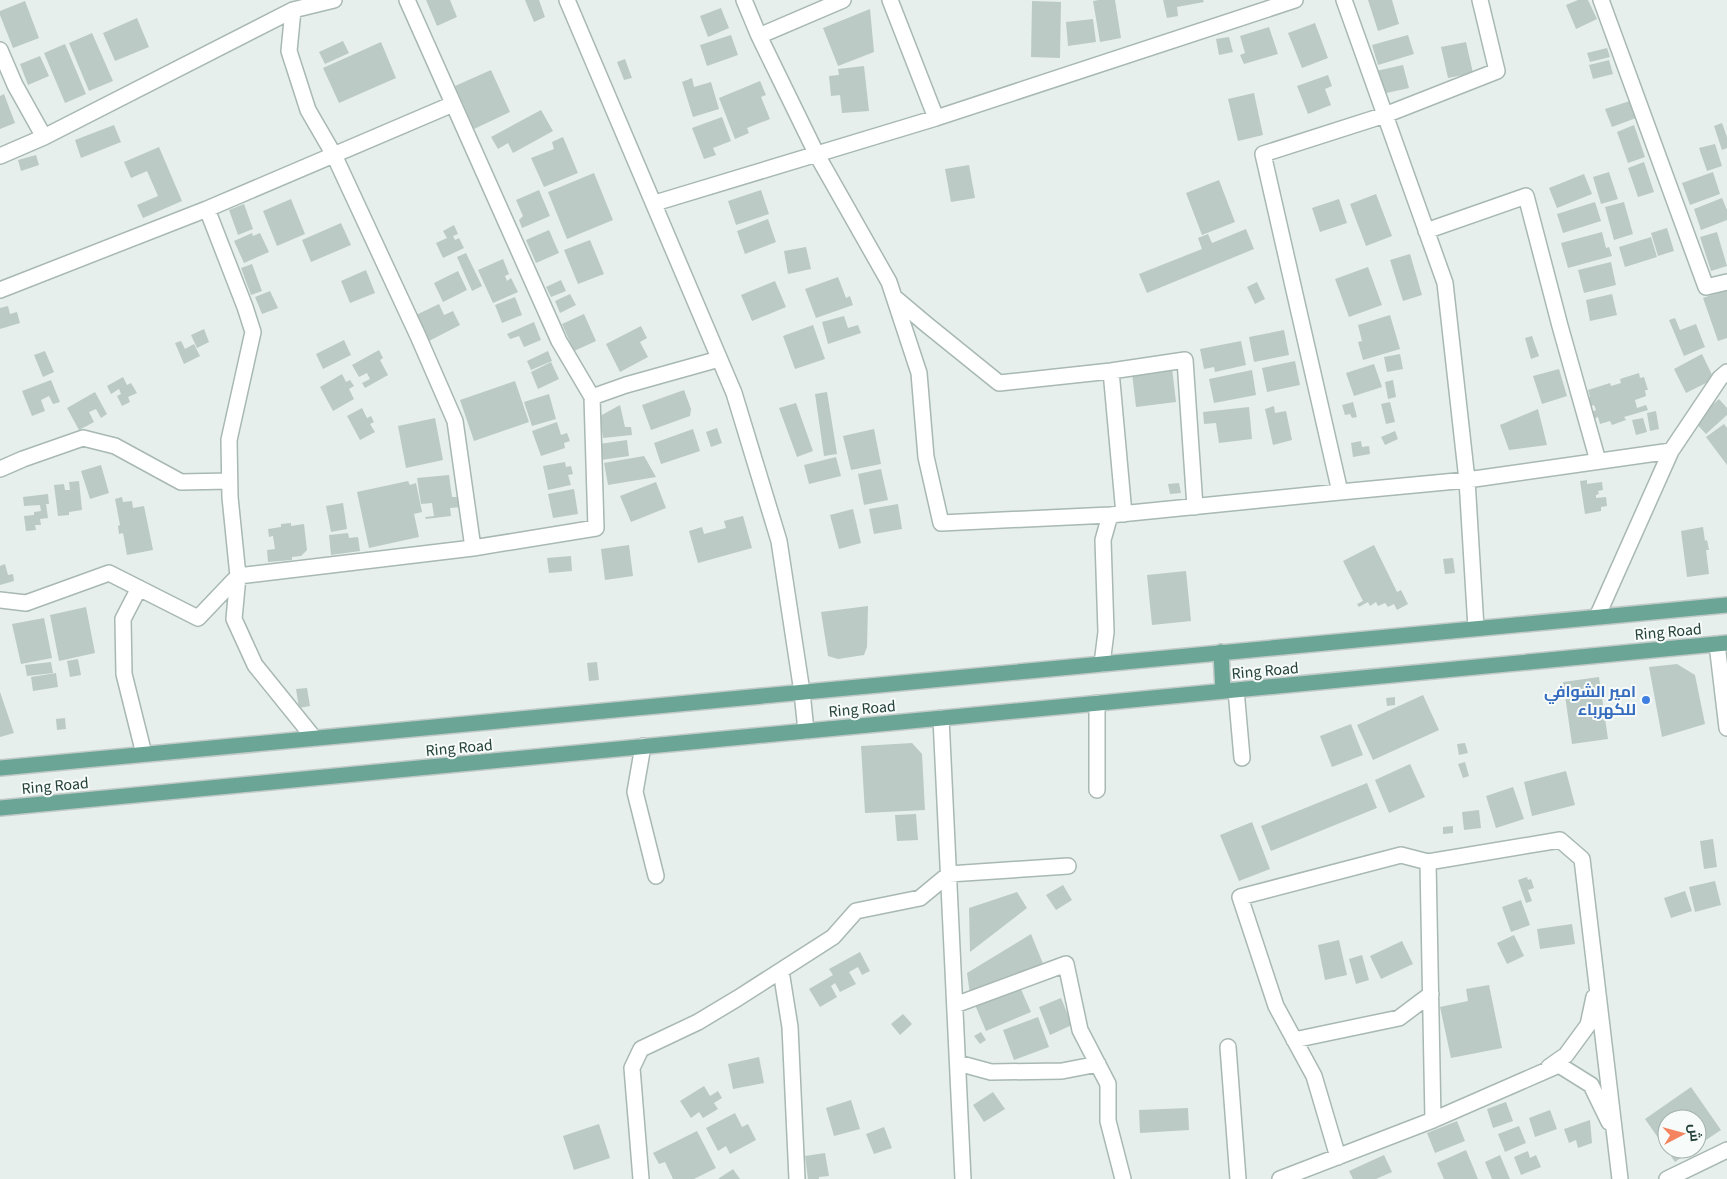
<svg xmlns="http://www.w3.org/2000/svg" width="1727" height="1179" font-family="'Source Sans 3',Cairo,sans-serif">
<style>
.building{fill:#bbcac4}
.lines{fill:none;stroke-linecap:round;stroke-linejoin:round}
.minor-casing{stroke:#a8b8b2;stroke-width:18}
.major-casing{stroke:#c2cac8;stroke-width:18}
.minor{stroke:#fff;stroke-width:15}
.major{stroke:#6aa596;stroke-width:15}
.shop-dot{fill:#3f7fe0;stroke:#f7fbf9;stroke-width:2}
.labels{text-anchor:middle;stroke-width:4;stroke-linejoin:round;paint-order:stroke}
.street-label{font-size:16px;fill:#24423a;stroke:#f7fbf9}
.shop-label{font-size:16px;font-weight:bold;fill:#366cbe;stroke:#f7fbf9;text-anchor:end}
</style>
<rect width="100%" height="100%" fill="#e6efeb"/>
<path class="building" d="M426 0H450L457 17 437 26Z
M525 0H539L545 17 534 22Z
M1099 0H1115L1121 38 1100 42 1093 1Z
M1163 0H1203L1204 2 1177 7 1178 16 1167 18Z
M1368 0H1392L1399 24 1378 31Z
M1578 0H1588L1597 19 1576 29 1566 5Z
M25 1 39 38 13 48 0 15V11Z
M1032 1 1061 2 1060 58 1031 57Z
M721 8 729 28 708 37 700 16Z
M870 9 874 52 838 66 823 28Z
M137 18 149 47 115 61 103 33Z
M1093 19 1096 42 1068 46 1066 22Z
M1315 23 1328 58 1302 68 1288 33Z
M1269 27 1278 54 1244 64 1240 55 1245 53 1240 36Z
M92 33 113 81 89 91 69 43Z
M731 35 738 55 707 66 700 45Z
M1408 35 1414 54 1378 65 1372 45Z
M1229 37 1233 52 1219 55 1216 39Z
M343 41 349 53 325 64 319 52Z
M381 42 396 78 339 103 323 68Z
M1466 42 1473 73 1448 78 1441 47Z
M65 44 86 94 65 103 44 53Z
M1607 48 1610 57 1590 62 1587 53Z
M40 56 49 76 28 85 20 64Z
M625 59 632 78 624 80 617 62Z
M1609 60 1613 74 1593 79 1589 65Z
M1403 65 1409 88 1382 94 1376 71Z
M864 66 869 111 842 113 840 95 831 96 829 76 839 75 838 69Z
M491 70 510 112 474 129 455 86Z
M1328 75 1332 86 1325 89 1331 105 1308 114 1297 86Z
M692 78 694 87 711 82 719 109 693 117 682 82Z
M760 81 766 95 761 97 770 119 747 128 749 133 735 139 719 98Z
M1254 93 1263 135 1238 141 1228 99Z
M4 94 15 123 0 129V96Z
M1630 101 1636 118 1612 127 1605 109Z
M541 110 553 131 513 153 508 143 498 149 491 137Z
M722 117 731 141 713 148 716 155 704 159 692 128Z
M1722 123 1727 137V148L1722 150 1714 126Z
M114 125 121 142 81 158 75 140Z
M1634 125 1645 157 1628 163 1617 132Z
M563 137 578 173 544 187 531 158 554 149 552 142Z
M1715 144 1722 166 1707 171 1699 148Z
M159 147 182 201 143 218 137 205 158 196 147 171 131 178 124 162Z
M36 155 39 165 21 171 18 160Z
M1644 162 1654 192 1638 197 1628 168Z
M969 165 975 198 951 202 945 169Z
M1609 172 1618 199 1601 204 1593 177Z
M1713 172 1720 194 1690 205 1682 183Z
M594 173 613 220 567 239 548 192Z
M1584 174 1592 194 1557 208 1549 188Z
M1219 180 1235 222 1202 235 1186 193Z
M539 190 550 216 522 228 519 220 523 216 516 200Z
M761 190 769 214 736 225 728 201Z
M1376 194 1392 236 1366 246 1350 204Z
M1722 198 1727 210V220L1701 230 1694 209Z
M291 199 305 234 277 246 263 211Z
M1339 199 1347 223 1320 232 1312 208Z
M1595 202 1601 221 1563 233 1557 214Z
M1624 202 1633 234 1614 240 1605 207Z
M244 204 253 229 238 235 229 210Z
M768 219 776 242 745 254 737 231Z
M341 223 351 245 311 262 302 240Z
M454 225 458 234 453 236 455 240 459 238 464 248 443 258 436 243 447 238 443 231Z
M1667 228 1674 251 1658 256 1651 233Z
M1246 229 1254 249 1147 293 1139 274 1202 249 1198 238 1208 234 1212 243Z
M549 230 559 253 536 263 526 240Z
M1602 232 1606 248 1609 247 1612 256 1568 268 1561 243Z
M1717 232 1727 266 1711 271 1700 237Z
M252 233 253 236 260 233 269 252 244 263 234 241Z
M1651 237 1657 257 1625 267 1619 247Z
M590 240 604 274 578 284 564 250Z
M806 247 811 269 788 274 784 251Z
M466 253 482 286 472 291 457 257Z
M1410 254 1422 295 1403 301 1390 260Z
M503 259 509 274 505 276 507 281 511 278 518 292 493 303 478 270Z
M1611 262 1616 285 1584 293 1578 270Z
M252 264 262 291 251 295 241 268Z
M1368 267 1382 305 1349 317 1335 279Z
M366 270 375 293 350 303 341 281Z
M458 271 467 290 443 302 434 283Z
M838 277 846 298 850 296 853 305 816 318 805 289Z
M561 280 566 291 551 297 546 287Z
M775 281 786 307 752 321 741 295Z
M1257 282 1265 299 1255 304 1247 287Z
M1727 289V338L1718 341 1703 298Z
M270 291 278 308 262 314 255 297Z
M570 294 576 305 560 313 555 301Z
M1612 294 1617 315 1590 321 1586 300Z
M515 297 522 315 502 323 495 305Z
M439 304 444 315 453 311 460 325 429 341 416 315Z
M8 306 10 314 17 312 20 323 0 329V308Z
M584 314 596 341 574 351 562 324Z
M1390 315 1400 349 1363 360 1358 342 1362 341 1358 325Z
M844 316 848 328 858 325 861 333 828 344 822 322Z
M1675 318 1680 330 1696 324 1705 347 1684 356 1669 320Z
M534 322 541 340 524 347 519 336 510 339 507 334Z
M813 325 825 359 795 369 783 336Z
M641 326 647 338 640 342 648 357 620 372 606 344Z
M204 329 209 342 197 348 191 335Z
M1284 330 1289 355 1254 362 1249 337Z
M1532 336 1539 356 1531 359 1525 338Z
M344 340 351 355 323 369 316 354Z
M181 341 185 349 194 344 200 356 184 364 175 343Z
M1241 341 1246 365 1215 372 1214 367 1204 369 1200 349Z
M379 350 383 358 380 360 388 375 365 388 362 383 370 379 367 373 359 377 352 365Z
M45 351 54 372 43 377 34 355Z
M548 351 552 361 531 370 527 361Z
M1400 354 1403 369 1387 372 1384 357Z
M1702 354 1714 379 1686 393 1674 369Z
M1295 361 1300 385 1267 392 1262 368Z
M551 362 559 379 538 389 531 372Z
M1374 364 1382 387 1354 396 1346 373Z
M1172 368 1176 402 1136 407 1132 373Z
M1559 369 1567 396 1542 404 1533 376Z
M1252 370 1256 395 1214 403 1209 379Z
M1639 373 1640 378 1644 377 1648 390H1645L1646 396 1635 400 1637 408 1646 405 1648 410 1624 417 1626 420 1612 425 1610 421 1600 424 1598 417 1593 419 1591 412 1596 410 1594 405 1589 407 1586 398 1590 397 1588 390 1610 383 1611 386 1621 383 1620 379Z
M342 374 346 382 350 380 354 386 349 389 354 399 333 411 320 387Z
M123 377 127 385 131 383 137 393 128 397 130 402 122 406 117 396 121 394 119 389 111 394 107 386Z
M51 380 60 402 53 404 49 396 41 400 45 411 32 416 22 391Z
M1393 380 1396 397 1388 399 1385 382Z
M515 381 529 422 474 441 460 400Z
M684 390 691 409 690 416 651 430 642 405Z
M95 392 107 414 101 418 96 409 89 412 94 422 79 430 67 408Z
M827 392 837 454 824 456 815 394Z
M549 394 556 419 532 426 524 402Z
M1719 399 1727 408V415L1706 434 1694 421Z
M1353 402 1357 417 1352 418 1350 414 1345 415 1342 405Z
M1390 402 1395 422 1386 424 1381 404Z
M796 403 813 451 797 457 779 408Z
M620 405 625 427H631L632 435 603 438 600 416Z
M1274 406 1275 413 1286 411 1292 440 1273 445 1265 409Z
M1249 407 1252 439 1219 443 1216 423 1204 424 1203 412Z
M362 408 367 418 371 416 374 422 370 424 375 432 360 440 347 416Z
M1538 409 1547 445 1509 450 1500 425Z
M1656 411 1659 429 1650 431 1647 413Z
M435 418 443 460 406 468 398 426Z
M1643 418 1647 432 1636 435 1632 420Z
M557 422 561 435 567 433 570 441 564 443 565 448 541 456 532 431Z
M1724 424 1727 428V465L1706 437Z
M717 428 722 443 711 447 706 432Z
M693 429 700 451 661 464 654 443Z
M874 429 881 464 851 470 843 436Z
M1395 431 1398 439 1385 445 1381 437Z
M627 440 629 456 601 460 599 444Z
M1361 441 1362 447 1369 446 1370 454 1353 457 1351 443Z
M644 456 656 477 608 485 604 463Z
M836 457 841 476 809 484 804 465Z
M565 462 566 467 571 466 573 474 568 475 571 485 548 490 543 466Z
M101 465 109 493 90 499 81 471Z
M881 469 888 500 864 505 858 474Z
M449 475 452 497H461L462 507 450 508 451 516 426 519 425 517 434 516 432 503 421 504 417 478Z
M1587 480V484L1602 482 1603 490 1598 491 1599 494 1596 495V498L1606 497 1607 506 1601 507V511L1585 514 1580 481Z
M79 481 82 510 69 512V515L58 516 54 485 64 484 65 490H70L69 482Z
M408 481 410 485 416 483 422 512 414 514 419 537 369 548 357 492Z
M656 482 666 508 631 522 620 496Z
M1179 483 1181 493 1170 494 1168 484Z
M574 489 578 514 553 518 548 494Z
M48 494 49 504H46L48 518 40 519 41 525H35L36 530 26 531 24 516 34 515V512L41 511 40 505 24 506 23 497Z
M122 497 123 502 132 501 133 508 144 506 153 550 127 555 123 533 119 534 118 526 120 525 115 499Z
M343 503 347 529 331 532 326 506Z
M898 504 902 529 874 534 869 509Z
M853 509 861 543 839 549 830 515Z
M743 516 752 548 698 563 689 531 702 527 704 534 726 528 724 521Z
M291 523V526L304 524 307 550 301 556 292 557V560L268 562 267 550 275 549 273 536 269 537 268 529 281 527V524Z
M1703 527 1705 541 1707 540 1709 550H1706L1709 574 1687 577 1681 531Z
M348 533 349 538 358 537 360 551 331 555 329 535Z
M629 545 633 576 605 580 601 549Z
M1374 545 1397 592 1401 590 1408 604 1397 610 1394 604 1388 607 1385 603 1378 606 1376 602 1370 606 1368 602 1359 607 1357 604 1363 601 1343 561Z
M571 556 572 571 549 573 547 558Z
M1453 558 1455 573 1445 574 1443 559Z
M5 564 8 575 13 574 14 581 0 585V566Z
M1186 571 1191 621 1152 625 1147 575Z
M868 606 867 647 864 655 838 659 828 656 821 612Z
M86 607 95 653 59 661 50 615Z
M44 618 52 658 21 664 12 624Z
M78 659 81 675 70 677 67 661Z
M51 662 53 673 27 676 25 665Z
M597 662 599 680 589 681 587 663Z
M1677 664 1695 675 1705 724 1662 737 1649 667Z
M56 673 58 687 33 691 31 677Z
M1599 677 1608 739 1572 744 1563 682Z
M307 688 310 706 299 708 296 689Z
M0 692 14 733 0 737Z
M1423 695 1439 730 1373 760 1357 725Z
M1395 697V705L1387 706 1386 698Z
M65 718 66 729 57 730 56 719Z
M1351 724 1363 755 1332 767 1320 736Z
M912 743 922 754 925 810 865 813 861 746Z
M1465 743 1468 753 1459 755 1457 744Z
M1465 762 1469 776 1463 778 1458 764Z
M1410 764 1425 797 1389 813 1375 780Z
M1566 771 1575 805 1532 816 1524 782Z
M1367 783 1377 808 1271 851 1261 826Z
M1513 787 1524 819 1496 828 1486 796Z
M1479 810 1481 828 1464 830 1462 812Z
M916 814 918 840 897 841 895 815Z
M1252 822 1270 869 1239 881 1220 835Z
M1453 826V833L1443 834V827Z
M1713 839 1717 867 1704 869 1700 841Z
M1527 877 1528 880 1531 879 1534 888 1528 890 1532 901 1526 903 1518 880Z
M1715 881 1721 905 1695 912 1689 887Z
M1063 885 1072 900 1056 910 1046 895Z
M1685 891 1692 911 1671 918 1664 898Z
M1017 892 1027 908 970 952 969 908Z
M1521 900 1530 925 1511 932 1502 907Z
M1572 924 1575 944 1540 949 1537 929Z
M1031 934 1044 966 970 994 967 973Z
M1514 935 1524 956 1507 964 1497 943Z
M1339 940 1347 975 1325 980 1318 945Z
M1402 941 1413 964 1381 979 1370 956Z
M860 952 870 971 862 975 858 967 849 972 856 984 840 992 835 983 831 986 837 997 820 1007 809 989 833 975 829 969Z
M1362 955 1369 980 1356 984 1349 959Z
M1489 985 1502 1048 1451 1058 1440 1007 1468 1001 1466 989Z
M1020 987 1031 1012 986 1031 975 1005Z
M1061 998 1072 1025 1050 1035 1039 1007Z
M903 1014 912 1024 900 1035 891 1024Z
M1038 1017 1049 1047 1014 1060 1003 1030Z
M981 1032 986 1040 980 1044 974 1036Z
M759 1057 764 1083 733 1089 728 1064Z
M704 1086 710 1096 718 1091 722 1098 714 1103 718 1109 703 1118 699 1112 691 1118 680 1101Z
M1691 1087 1721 1130 1697 1146V1119H1667V1149H1693L1675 1162 1645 1119Z
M993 1092 1005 1109 984 1122 973 1105Z
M851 1100 860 1129 834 1136 826 1108Z
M1506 1102 1513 1121 1493 1128 1487 1109Z
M1188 1108 1189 1130 1140 1133 1139 1110Z
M1550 1110 1557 1129 1535 1137 1529 1118Z
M735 1113 742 1127 748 1124 756 1140 730 1154 726 1146 718 1151 706 1128Z
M1590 1120 1592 1143 1578 1148 1576 1140 1569 1143 1564 1129Z
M1457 1121 1465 1141 1435 1153 1427 1133Z
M599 1124 610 1158 574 1170 563 1136Z
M1519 1126 1526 1143 1505 1152 1498 1134Z
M884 1127 892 1148 874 1154 866 1134Z
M697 1131 716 1168 694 1179H673L665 1162 659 1164 653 1153Z
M1466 1150 1478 1179H1444L1437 1163Z
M1528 1151 1530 1158 1536 1155 1541 1167 1521 1175 1514 1157Z
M825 1153 829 1176 819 1177V1179H808L805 1156Z
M1384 1155 1392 1172 1376 1179H1353L1349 1171Z
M1500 1155 1510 1179H1492L1485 1162Z
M733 1169 740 1179H718Z"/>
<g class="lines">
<defs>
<path id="minor" d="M407 0 559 341 592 397 626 385 719 359
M567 0 734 393 779 541 802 692 806 731
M744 0 759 36 817 155 889 282 919 373 926 457 941 523 1110 515 1340 492 1263 154 1385 115 1497 71 1480 0
M890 0 936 118
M1344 0 1445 283 1467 480 1476 628
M1601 0 1706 287 1727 282
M759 36 843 0
M0 50 15 85 44 137
M0 156 44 137 293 10 334 0
M655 203 936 118 1295 0
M207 209 245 307 253 332 229 440 230 497 238 576 234 619 255 665 314 738
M1426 231 1526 196 1560 326 1598 461
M0 290 207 209 453 104
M894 297 926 324 999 383 1111 371 1185 360 1195 507
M1111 371 1124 514
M1671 451 1720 378 1727 372
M0 469 23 459 83 438 115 446 181 482 229 481
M1340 492 1467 480 1671 451 1597 617
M473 548 596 528 592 397
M139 588 123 619 124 674 144 754
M0 600 26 603 109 573 198 618 238 576 473 548 455 421 418 336 334 155 308 110 289 51 293 10
M1717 644 1727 728
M1102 664 1106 632 1103 540 1110 515
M1236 690 1242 758
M941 718 963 1179
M643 746 635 792 656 876
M1097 790V703
M781 971 790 1027 797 1179
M955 1005 1066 964 1080 1030 1108 1084V1121L1123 1179
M1294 1040 1399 1018 1431 994
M1228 1047 1238 1179
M958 1063 991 1072 1062 1071 1098 1064
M1549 1067 1566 1055 1588 1025 1594 997
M1433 1120 1559 1065 1591 1085 1609 1122
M1338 1157 1314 1076 1276 1006 1240 897 1401 855 1428 862
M641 1179 632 1068 641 1049 698 1022 738 998 833 937 856 911 920 898 949 874 1068 866
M1280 1179 1433 1120 1428 862 1560 840 1582 859 1620 1179
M1667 1179 1727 1150"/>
<path id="major" d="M1221 652 1223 691
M0 768 1727 605
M0 808 1727 643"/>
</defs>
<use href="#minor" class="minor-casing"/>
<use href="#major" class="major-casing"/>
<use href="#minor" class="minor"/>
<use href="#major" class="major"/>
</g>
<circle class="shop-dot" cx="1646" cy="700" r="5"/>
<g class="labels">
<g class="street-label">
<text transform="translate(1668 631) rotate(-5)" y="6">Ring Road</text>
<text transform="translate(1265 670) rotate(-5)" y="6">Ring Road</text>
<text transform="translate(862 708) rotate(-5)" y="6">Ring Road</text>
<text transform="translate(459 747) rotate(-5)" y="6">Ring Road</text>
<text transform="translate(55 785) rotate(-5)" y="6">Ring Road</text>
</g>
<g class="shop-label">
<text x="1636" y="697">امير الشوافي<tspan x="1636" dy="18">للكهرباء</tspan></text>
</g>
</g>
<g transform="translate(1682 1134) rotate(84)"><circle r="24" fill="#f7fbf9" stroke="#a3b1ad"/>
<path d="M0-4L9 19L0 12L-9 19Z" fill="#f4845f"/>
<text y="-8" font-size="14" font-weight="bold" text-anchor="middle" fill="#24423a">ش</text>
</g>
</svg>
